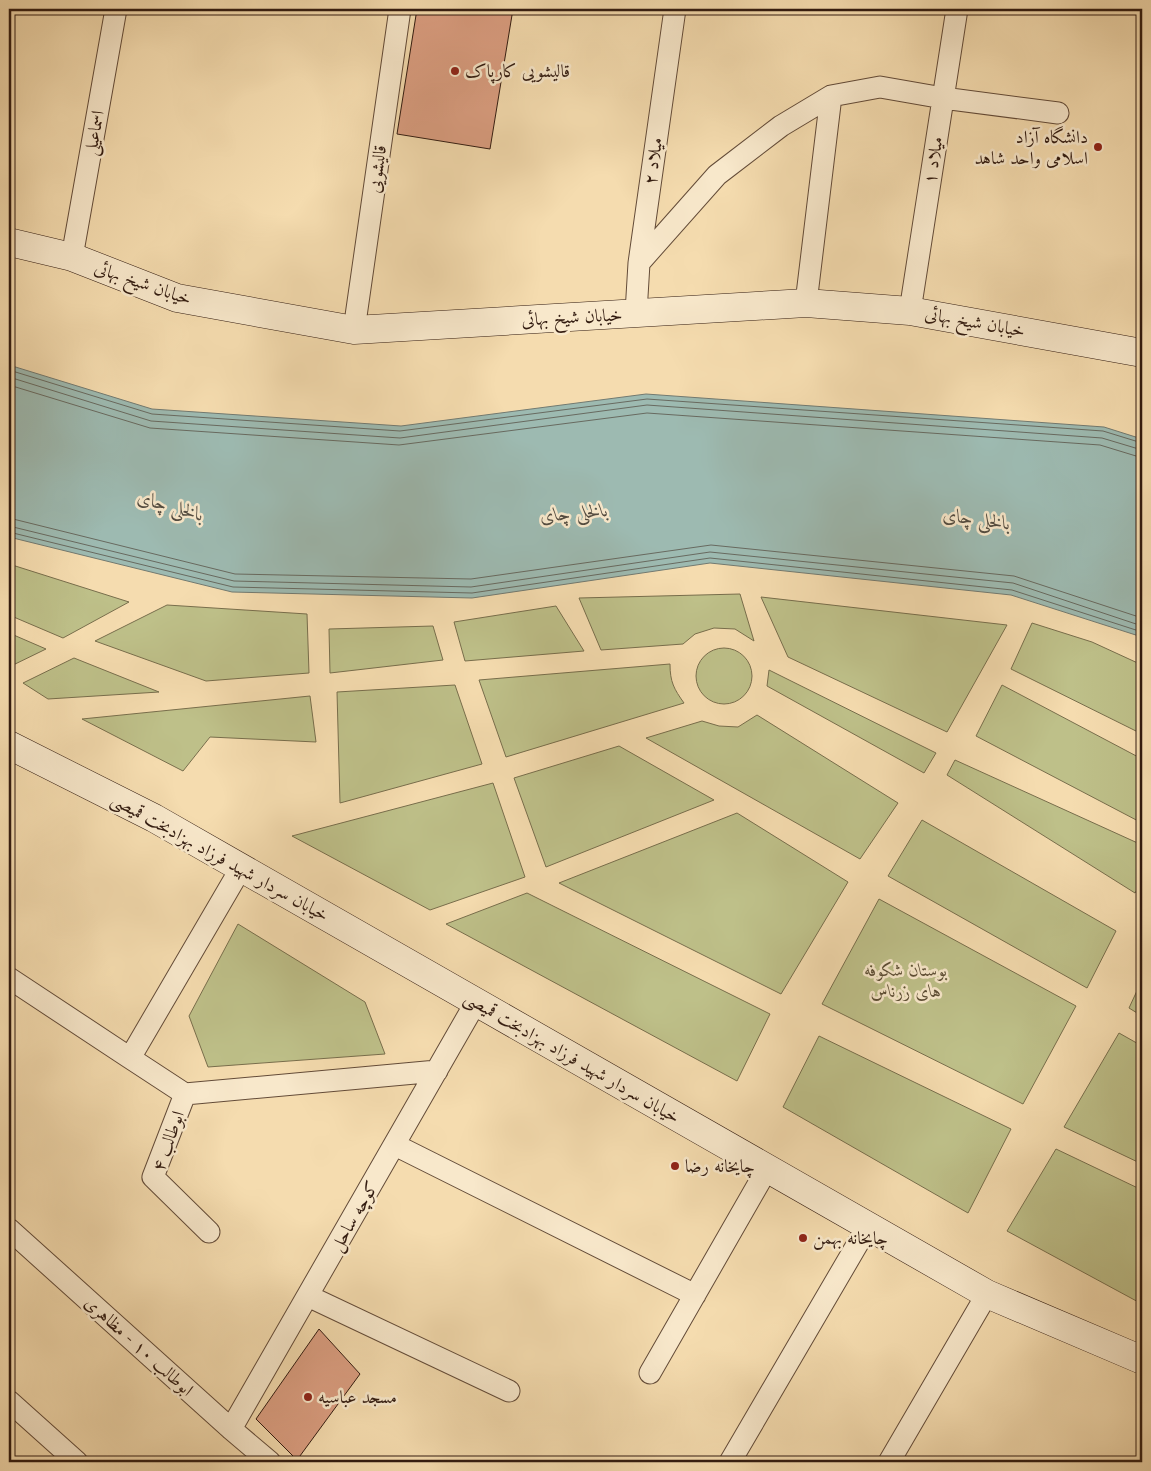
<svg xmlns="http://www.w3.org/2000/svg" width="1151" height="1471" font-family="'Old Standard TT',Amiri,serif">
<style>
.green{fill:#bec089;stroke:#786e4c}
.water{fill:#9dbab1;stroke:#727a71}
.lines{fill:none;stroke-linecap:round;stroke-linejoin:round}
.shore{stroke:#686a60;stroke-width:1}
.building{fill:#db9e81;stroke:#321b10}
.street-casing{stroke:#634b38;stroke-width:23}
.secondary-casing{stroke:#321b10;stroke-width:29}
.street{stroke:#f8e8cb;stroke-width:21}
.secondary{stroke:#f8e8cb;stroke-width:28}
.poi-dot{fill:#8f2418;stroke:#f8e8cb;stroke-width:2}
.labels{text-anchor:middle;stroke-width:5;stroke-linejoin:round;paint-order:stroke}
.poi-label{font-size:18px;fill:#321b10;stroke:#f8e8cb;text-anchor:start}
.street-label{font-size:18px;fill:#321b10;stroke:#f8e8cb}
.park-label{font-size:18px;font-style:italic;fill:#5c4d34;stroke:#f8e8cb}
.water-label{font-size:19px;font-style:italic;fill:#524b40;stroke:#f8e8cb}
</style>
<rect width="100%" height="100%" fill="#f5dcaf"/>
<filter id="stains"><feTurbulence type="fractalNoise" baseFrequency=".004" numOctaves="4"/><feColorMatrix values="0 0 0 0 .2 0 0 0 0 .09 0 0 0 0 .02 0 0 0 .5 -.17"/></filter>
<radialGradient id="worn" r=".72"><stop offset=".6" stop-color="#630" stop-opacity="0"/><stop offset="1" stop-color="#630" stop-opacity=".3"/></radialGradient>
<path class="green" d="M9 564 129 602 63 638 9 615Z
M740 594 754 641 735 629 714 628 695 634 683 644 601 650 579 598Z
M761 597 1007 625 947 732 788 657Z
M167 605 307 614 309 673 206 681 95 641Z
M556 606 584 651 465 661 454 622Z
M1032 623 1092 642 1142 665V734L1011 669Z
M433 626 443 660 330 673 329 629Z
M9 633 46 649 9 667Z
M696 676a28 28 0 1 1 56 0a28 28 0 1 1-56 0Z
M74 658 159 692 48 699 23 683Z
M670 664C670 682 674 689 684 703L506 757 479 680Z
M769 670 936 753 924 773 767 686Z
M455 685 482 764 340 803 337 692Z
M1002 685 1142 759V823L976 736Z
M310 696 316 742 210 737 183 771 82 719Z
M757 715 898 803 860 859 646 738 702 721 719 726 738 727Z
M619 746 714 800 546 867 514 778Z
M955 760 1142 845V881L1135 893 947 775Z
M493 783 525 877 430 910 292 836Z
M737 813 848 882 781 994 559 883Z
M922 820 1116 931 1087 988 888 876Z
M527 893 770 1014 737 1081 446 924Z
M879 899 1076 1006 1023 1104 822 1004Z
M238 924 365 1002 385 1054 208 1067 189 1016Z
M1142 980V1016L1129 1008Z
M1119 1033 1142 1046V1164L1064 1127Z
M819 1036 1011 1129 968 1213 783 1107Z
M1056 1149 1142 1190V1304L1007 1231Z"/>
<path class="water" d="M9 365 152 409 401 426 646 394 1104 427 1142 439V637L1011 595 710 563 472 598 232 592 9 537Z"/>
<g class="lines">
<path class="shore" d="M9 370 152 414 400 431 647 399 1103 431 1142 443
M9 377 151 421 400 438 647 405 1102 438 1142 450
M9 385 150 428 399 445 647 413 1100 445 1136 456 1142 457
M9 518 235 574 471 579 711 545 1014 576 1142 618
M9 526 234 581 471 587 710 552 1013 583 1142 626
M9 532 233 587 472 593 710 558 1012 590 1142 632"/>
</g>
<path class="building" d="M417 9H513L490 149 397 134Z
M319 1329 360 1374 297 1460 256 1419Z"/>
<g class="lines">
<defs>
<path id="street" d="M72 257 116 9
M639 263 717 175 781 126 831 96 880 87 943 98 1058 113
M806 303 831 96
M910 311 957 9
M636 313 639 263 675 9
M354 330 400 9
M9 978 130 1058
M185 1094 437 1071
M395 1145 695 1295
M9 1229 231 1429 270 1462
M209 1232 153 1177 185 1094 130 1058 241 868
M308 1296 509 1391
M650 1373 767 1169
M9 1401 77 1462
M231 1429 476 1002
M730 1462 868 1226
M889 1462 987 1294"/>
<path id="secondary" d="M9 242 72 257 177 298 354 330 806 303 910 311 1142 353
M9 745 154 818 987 1294 1142 1360"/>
</defs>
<use href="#street" class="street-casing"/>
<use href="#secondary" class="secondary-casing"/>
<use href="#street" class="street"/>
<use href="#secondary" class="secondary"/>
</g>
<g class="poi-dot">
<circle cx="455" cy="71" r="5"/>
<circle cx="1098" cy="147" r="5"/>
<circle cx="675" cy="1166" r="5"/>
<circle cx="803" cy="1238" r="5"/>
<circle cx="308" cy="1397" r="5"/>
</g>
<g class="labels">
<g class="poi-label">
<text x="465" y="77">قالیشویی کارپاک</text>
<text x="1088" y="143" text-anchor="end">دانشگاه آزاد<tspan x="1088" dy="21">اسلامی واحد شاهد</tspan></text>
<text x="685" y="1172">چایخانه رضا</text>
<text x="813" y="1244">چایخانه بهمن</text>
<text x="318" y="1403">مسجد عباسیه</text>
</g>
<g class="street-label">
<text transform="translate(94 133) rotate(-80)" y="6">اسماعیلی</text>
<text transform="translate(933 160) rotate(-81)" y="6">میلاد ۱</text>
<text transform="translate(653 161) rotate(-82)" y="6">میلاد ۲</text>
<text transform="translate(377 169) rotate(-82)" y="6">قالیشویی</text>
<text transform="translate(143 283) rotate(19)" y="6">خیابان شیخ بهائی</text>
<text transform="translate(572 317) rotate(-3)" y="6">خیابان شیخ بهائی</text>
<text transform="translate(975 322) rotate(10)" y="6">خیابان شیخ بهائی</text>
<text transform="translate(220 857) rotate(29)" y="6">خیابان سردار شهید فرزاد بهزاد‌بخت قمیصی</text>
<text transform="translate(572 1057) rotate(30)" y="6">خیابان سردار شهید فرزاد بهزاد‌بخت قمیصی</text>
<text transform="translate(168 1141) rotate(-70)" y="6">ابوطالب ۴</text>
<text transform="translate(354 1216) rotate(-60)" y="6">کوچه ساحل</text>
<text transform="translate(139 1346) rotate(42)" y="6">ابوطالب ۱۰ - مظاهری</text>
</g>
<g class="park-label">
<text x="906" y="976">بوستان شکوفه<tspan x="906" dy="21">های زرناس</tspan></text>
</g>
<g class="water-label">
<text transform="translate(171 505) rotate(16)" y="7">بالخلی چای</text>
<text transform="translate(574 512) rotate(-5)" y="7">بالخلی چای</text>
<text transform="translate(977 518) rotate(8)" y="7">بالخلی چای</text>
</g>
</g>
<rect width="1151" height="1471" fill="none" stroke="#f5dcaf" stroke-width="30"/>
<rect x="10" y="10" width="1131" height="1451" fill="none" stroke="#321b10" stroke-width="2.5"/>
<rect x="15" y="15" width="1121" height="1441" fill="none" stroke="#321b10"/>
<rect width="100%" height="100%" filter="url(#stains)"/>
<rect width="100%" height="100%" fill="url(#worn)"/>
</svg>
